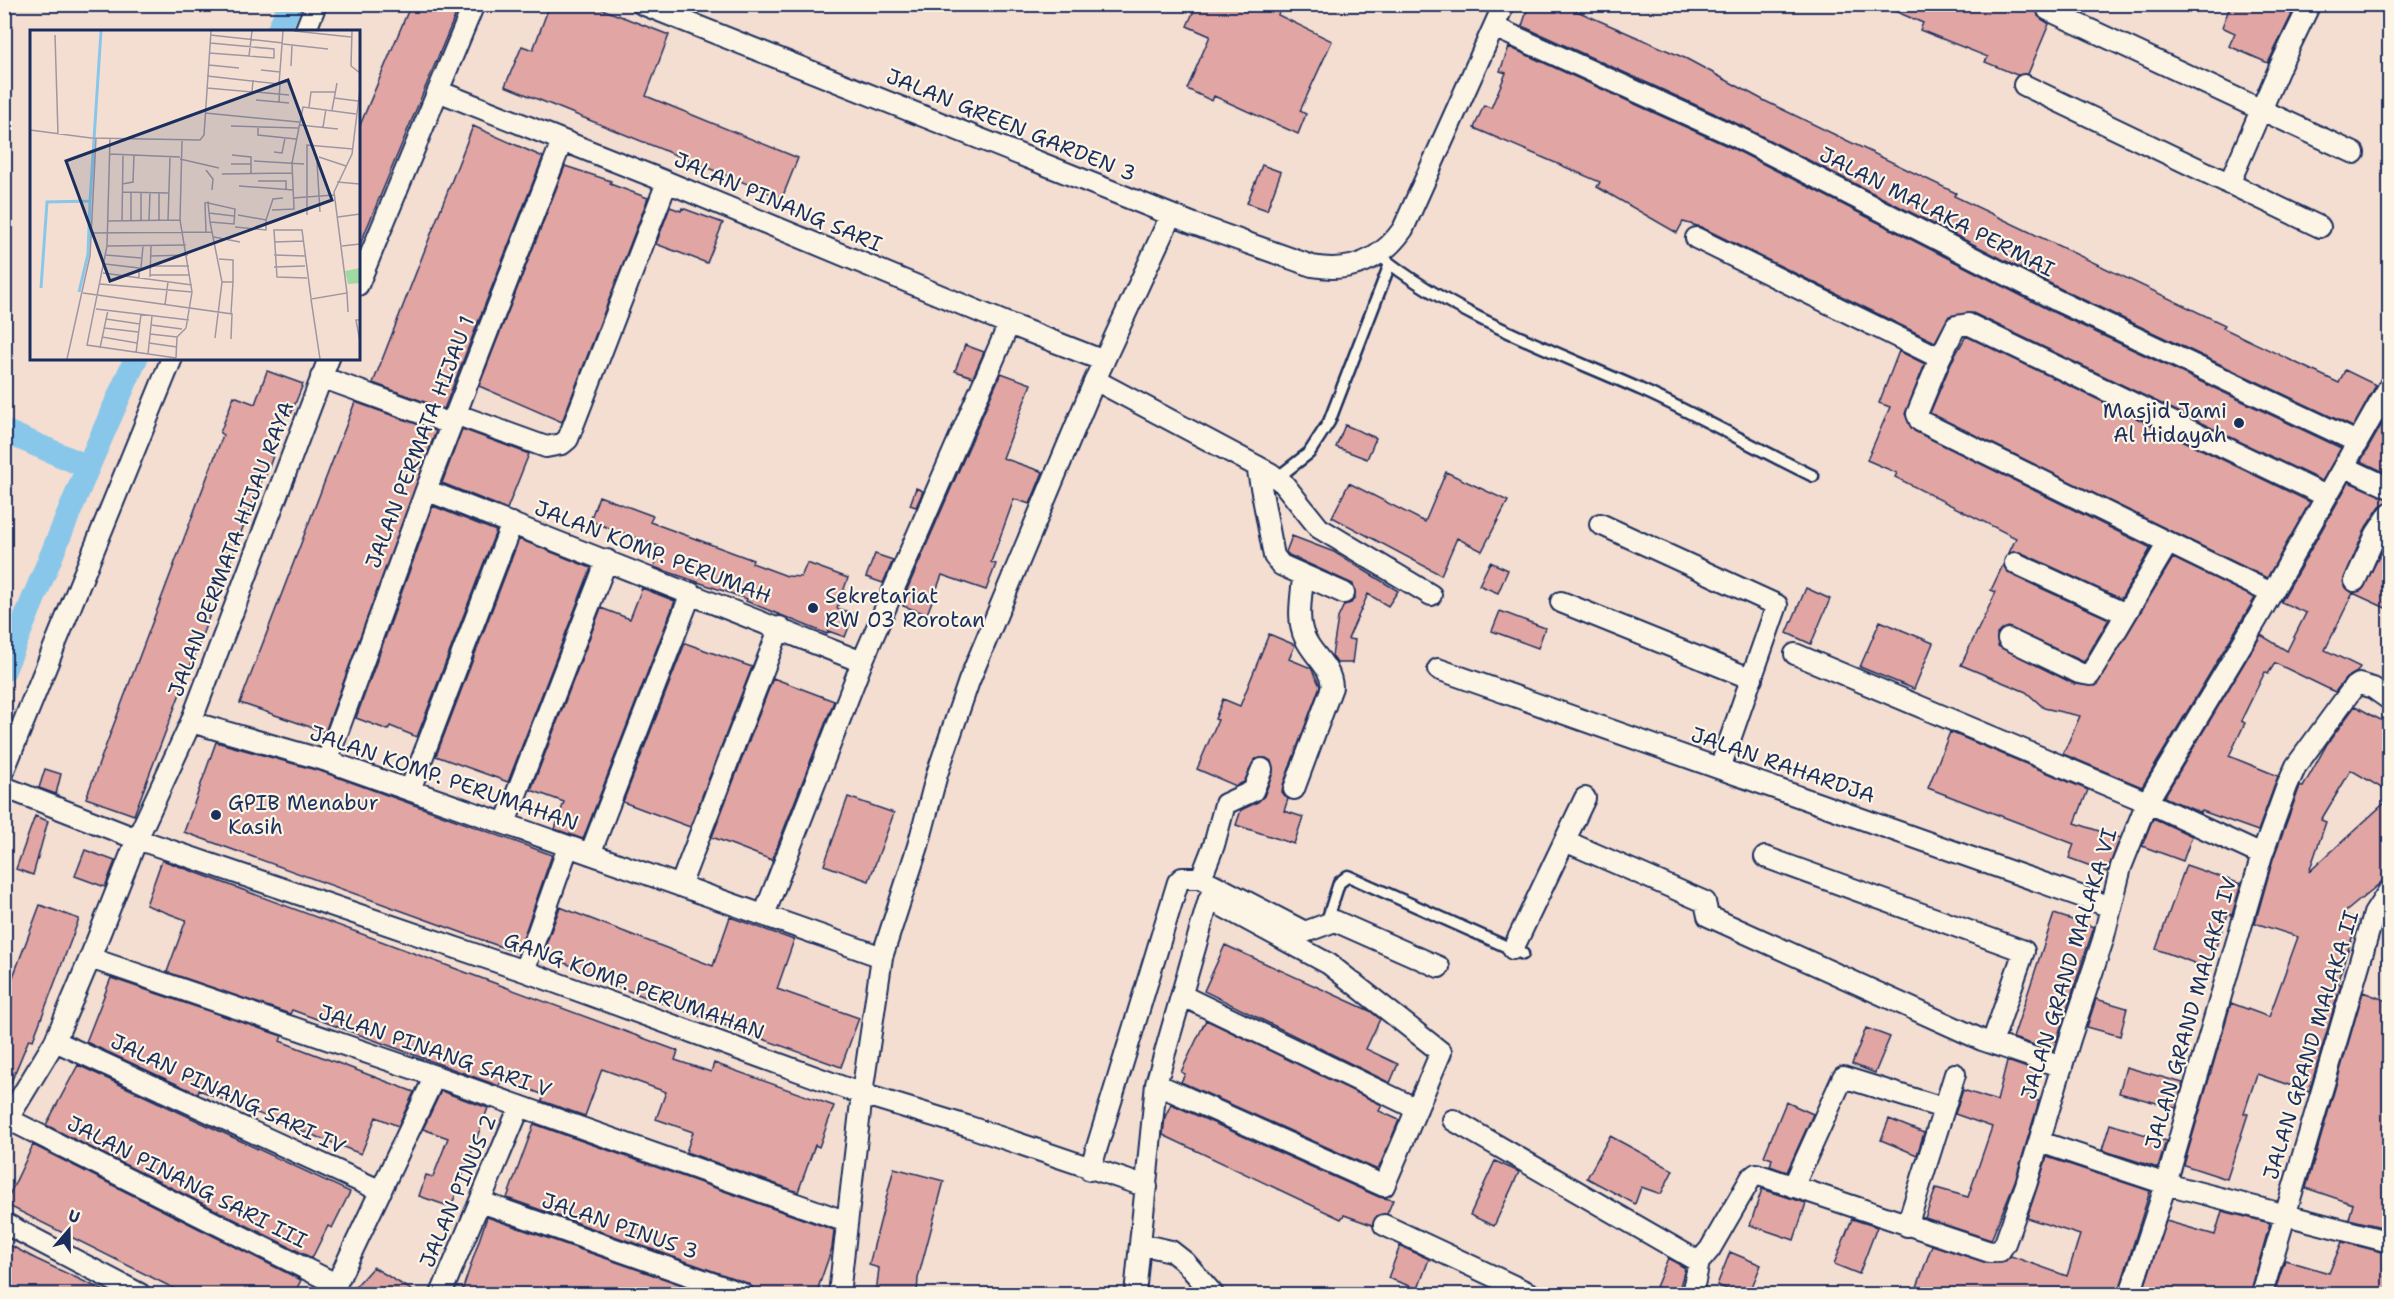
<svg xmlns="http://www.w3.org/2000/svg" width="2394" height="1299" font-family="'Shantell Sans',sans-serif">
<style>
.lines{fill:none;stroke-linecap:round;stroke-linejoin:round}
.canal{stroke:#89c7ea;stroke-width:24}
.building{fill:#e1a6a3;stroke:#1b2f5e;stroke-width:1.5}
.service-casing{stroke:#1b2f5e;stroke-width:15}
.minor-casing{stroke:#1b2f5e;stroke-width:24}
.service{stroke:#fcf5e5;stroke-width:10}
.minor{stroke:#fcf5e5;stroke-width:20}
.poi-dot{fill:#1b2f5e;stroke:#fcf5e5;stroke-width:2}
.labels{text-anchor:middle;stroke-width:4.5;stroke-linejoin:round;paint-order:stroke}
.street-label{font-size:21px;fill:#1b2f5e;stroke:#fcf5e5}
.poi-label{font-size:21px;fill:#1b2f5e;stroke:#fcf5e5;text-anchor:start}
.inset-river{fill:none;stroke:#89c7ea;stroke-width:3}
.inset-road{fill:none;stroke:#9d97a3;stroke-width:1.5}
.view{fill:#1b2f5e;fill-opacity:0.15;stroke:#1b2f5e;stroke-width:3}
.inset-edge{fill:none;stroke:#1b2f5e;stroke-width:3}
</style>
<rect width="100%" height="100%" fill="#f4ddd1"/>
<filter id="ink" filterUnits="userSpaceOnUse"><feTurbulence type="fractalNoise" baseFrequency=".0167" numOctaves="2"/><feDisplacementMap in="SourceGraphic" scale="12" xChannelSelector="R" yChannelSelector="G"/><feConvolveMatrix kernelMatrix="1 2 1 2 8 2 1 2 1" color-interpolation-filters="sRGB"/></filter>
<g filter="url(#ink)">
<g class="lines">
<path class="canal" d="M278 32 290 4
M4 431 88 467 136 358
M4 670 88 467"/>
</g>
<path class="building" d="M411 4H460L359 247 358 130Z
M550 4H589L669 35 646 96 798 158 782 198 505 86 522 46 533 50Z
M1197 4H1267L1280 10 1278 15 1332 41 1300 111 1306 114 1298 134 1214 96 1212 101 1187 89 1210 36 1187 26Z
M1529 4H1561L1687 59 1765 101 1956 193 1954 196 2225 325 2223 328 2307 368 2339 383 2345 370 2376 385 2353 427 2065 291 1742 126 1522 26Z
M1878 4H2037L2038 16 2049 24 2028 74 2017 75 1985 62 1988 57 1920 30 1923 23Z
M2231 4H2270L2292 14 2268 63 2229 46 2235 33 2222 27Z
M1509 47 1732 148 2055 313 2341 448 2322 481 1973 313 1949 316 1935 342 1701 227 1683 222 1677 233 1597 187 1600 182 1474 128 1484 105 1491 108 1506 73 1500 71Z
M473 126 543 157 444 409 373 383Z
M1262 165 1281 172 1267 210 1247 203Z
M565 166 611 181 610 184 648 198 562 422 479 386Z
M670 207 681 211 682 208 723 223 707 263 656 244Z
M1966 336 2310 502 2267 578 1930 413 1951 363Z
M965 345 984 352 973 377 955 371Z
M1899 351 1925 364 1905 414 1914 431 2151 548 2121 599 2020 552 2009 553 2016 538 1895 477 1897 473 1867 460 1890 407 1879 403Z
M267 371 303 384 291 414 286 412 270 455 273 456 265 478 262 477 134 815 86 798 223 435 220 433 234 396 255 404Z
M1001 373 1031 384 1003 458 1043 472 1030 504 1014 499 991 562 996 564 986 590 942 575 927 614 903 606 908 592H906Z
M355 402 436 431 325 732 240 703Z
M2390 410V475L2361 461Z
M1345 425 1376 438 1367 459 1336 447Z
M462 429 529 454 507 509 442 483Z
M1446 472 1508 501 1482 551 1457 538 1441 575 1332 517 1349 483 1425 522Z
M2349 482 2390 500 2380 506 2366 527 2343 582 2351 592 2362 590 2390 535V610L2353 593 2325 650 2360 667 2357 672 2346 678 2335 692 2275 663 2268 674 2265 672 2241 721 2245 723 2229 756 2278 776 2258 831 2202 811 2201 813 2164 797 2261 635 2287 651 2306 613 2281 602Z
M916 488 923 491 916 507 910 505Z
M599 496 653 516 650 522 753 560 752 563 787 576 801 577 807 563 848 578 837 608 854 614 845 637 828 631 827 634 746 601 747 599 654 567 661 547 590 521Z
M433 506 496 531 417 737 390 726 388 730 356 718Z
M1292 536 1334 552 1398 591 1388 606 1368 594 1348 639 1355 640 1352 663H1337L1332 656 1338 618 1344 605 1351 603 1355 597 1353 584 1289 555 1286 552Z
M519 539 591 568 508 782 436 756Z
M875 554 893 560 883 583 866 577Z
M2173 558 2255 598 2142 787 2063 754 2080 716 2044 708 2026 692 1961 665 1996 592 1991 590 2003 565 2010 574 2109 619 2084 662 2008 627 1997 634 1998 646 2074 684 2096 686Z
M1490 562 1508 570 1498 593 1479 585Z
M642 588 675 601 583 839 555 829 564 802 531 790 601 608 630 619Z
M1806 588 1830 599 1811 644 1787 633Z
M1500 611 1545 628 1538 648 1492 631Z
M1880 621 1933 643 1914 689 1860 667Z
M1269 634 1295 645 1289 659 1311 668 1320 686 1283 785 1282 792 1288 799 1284 811 1303 817 1294 844 1236 825 1241 810 1258 802 1264 796 1273 773 1271 761 1266 758 1255 759 1244 782 1236 786 1197 769 1218 720 1215 719 1223 699 1240 706Z
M685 643 752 667 690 827 623 802Z
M773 678 834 701 772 860 712 837Z
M2355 706 2390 725V793L2351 770 2321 820 2326 822 2309 872 2390 798V875L2343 914 2358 920 2337 983 2341 984 2309 1092 2257 1074 2244 1113 2248 1114 2227 1179 2184 1165 2231 1003 2269 1017 2298 937 2255 923 2273 859 2300 786 2303 787 2327 744Z
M1950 732 2088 790 2075 823 2120 838 2107 872 2069 858 2074 844 1928 788Z
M216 742 323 772 552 855 518 953 184 832Z
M45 769 61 774 56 794 39 788Z
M848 797 894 813 869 881 824 865Z
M35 816 48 821 33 875 16 869Z
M2153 818 2192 836 2183 861 2142 846Z
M85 850 115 861 105 887 75 876Z
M162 860 678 1051 675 1060 711 1072 714 1063 834 1106 819 1147 815 1145 798 1192 686 1152 693 1132 656 1119 666 1092 602 1069 585 1116 542 1101 544 1095 502 1079 499 1086 292 1010 290 1014 167 972 186 920 146 905Z
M2186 865 2241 884 2232 915 2228 914 2208 968 2156 949Z
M40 905 79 919 33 1040 29 1039 4 1099V1001Z
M560 907 713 966 730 917 794 940 777 989 859 1018 841 1067 615 986 617 982 542 955Z
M2054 914 2094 927 2053 1051 2013 1038Z
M1225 945 1370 1011 1380 1019 1366 1049 1398 1064 1390 1083 1204 991Z
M111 978 282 1036 280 1041 414 1092 398 1126 376 1117 361 1154 199 1090 198 1094 86 1042Z
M2363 992 2390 1002V1229L2349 1219 2353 1204 2306 1188Z
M2096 999 2127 1008 2120 1036 2087 1027Z
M1206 1020 1382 1105 1379 1111 1399 1120 1378 1170 1181 1082 1185 1074 1181 1072Z
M1866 1028 1890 1037 1875 1073 1852 1064Z
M2007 1061 2036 1071 2028 1098 2039 1101 2015 1181 1991 1240 1925 1218 1936 1188 1968 1197 1992 1127 1955 1114 1963 1090 1997 1101Z
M78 1065 350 1192 332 1228 328 1226 312 1258 46 1125Z
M2126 1067 2183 1083 2176 1108 2119 1093Z
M441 1091 488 1108 451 1207 419 1196 426 1175 433 1177 448 1138 423 1129Z
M1786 1102 1813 1114 1787 1172 1770 1166 1772 1159 1764 1156Z
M1171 1104 1379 1197 1393 1200 1387 1214 1377 1216 1372 1225 1344 1215 1341 1219 1163 1135 1165 1117Z
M1889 1119 1924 1133 1917 1155 1881 1140Z
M534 1124 834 1230 832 1248 816 1294H755L752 1287 747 1283 507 1198Z
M2110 1124 2166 1141 2158 1168 2102 1150Z
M1610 1136 1673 1170 1661 1194 1641 1187 1635 1204 1587 1178Z
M33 1145 301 1280 294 1294H185L5 1204Z
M2047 1157 2150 1191 2118 1294H1938L1917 1287 1932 1245 1987 1263H2002L2011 1256 2067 1276 2080 1235 2027 1218Z
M1495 1161 1519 1172 1494 1226 1470 1215Z
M894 1168 944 1181 918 1278 917 1294H876L879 1268 869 1265Z
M1762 1189 1806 1203 1794 1240 1750 1225Z
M2222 1211 2270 1223 2250 1294H2142L2166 1221 2215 1235Z
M487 1217 708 1294H461Z
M1852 1219 1877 1227 1859 1274 1834 1264Z
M4 1242 36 1259 111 1294H4Z
M2342 1242 2390 1254V1294H2274L2285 1260 2329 1273Z
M1400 1246 1429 1259 1418 1289 1388 1278Z
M1730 1252 1761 1265 1749 1294H1740L1717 1285Z
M1668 1258 1685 1268 1678 1294 1656 1287Z
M373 1267 418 1294H349Z"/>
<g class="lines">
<defs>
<path id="service" d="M1379 255C1456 317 1552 350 1642 390 1700 416 1755 448 1813 476
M1277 478 1309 453 1329 422 1390 264
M1326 924 1339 883 1348 876 1523 954"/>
<path id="minor" d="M642 4 1194 224 1312 266C1349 273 1381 261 1403 229L1504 4
M2048 10 2354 153
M1494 27 1737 137 2060 302 2357 442
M305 32 316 4
M2024 85 2320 227
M438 91 667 182 1009 324 1104 361
M2229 184 2281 64 2310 4
M1696 238 1940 358
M358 285 474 4
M321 377 451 424
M1095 380 1270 473 1283 483 1319 528 1431 595
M455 414 546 447 562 444 568 439 667 182
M1257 466 1274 556 1281 565 1344 593
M2345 467 2390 488
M426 490 862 662
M1600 524 1777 605 1720 768
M2015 563 2126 614
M2355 581 2376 534 2390 513
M2271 593 1920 421 1917 414 1940 358 1956 326 1968 324 2326 496
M1561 602 1752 679
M2008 639 2079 673 2090 675 2168 543
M1795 654 2147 802 2262 855
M1438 669 2111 907
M191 722 327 761 882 957
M327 761 426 490 562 141
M4 770 172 358
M4 787 137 839 524 971 862 1094 967 1126 1147 1187
M1294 789 1332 687C1331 666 1313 656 1305 638 1296 620 1302 595 1303 576
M410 790 512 523
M505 823 607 560
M1565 841 1705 902 1708 916 1982 1040 2062 1067
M590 854 691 593
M1765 857 2024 951 1992 1043
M1201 878 1214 845 1225 804 1253 791 1262 769
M680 886 780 627
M764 915 862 662 1009 324
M1513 949 1585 798
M90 958 137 839 191 722 329 358
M524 971 568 847
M1183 996 1417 1109
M55 1041 381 1191
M8 1119 326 1279 335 1287 331 1294
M1453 1120 1699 1262 1710 1249 1751 1178 1756 1174 1990 1252 2000 1251 2005 1243 2026 1185 2070 1039 2103 940 2121 867 2147 802 2257 619 2390 385
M4 1125 55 1041 90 958 435 1076 847 1222
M2040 1142 2166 1184 2390 1242
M1090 1170 1178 882 1182 878H1201L1305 932 1335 921 1439 967
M1793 1187 1843 1077 1943 1108
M481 1202 743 1294
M4 1223 140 1294
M1384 1225 1531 1294
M1907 1226 1955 1074
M1140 1244 1171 1251 1185 1262 1213 1294
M335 1287 435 1076
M441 1294 520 1106
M839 1294 862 1094 882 957 918 846 937 774 969 681 1095 380 1171 215
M1135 1294 1156 1084 1209 899 1329 964 1441 1052 1384 1186 1156 1084
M1692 1294 1699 1262
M2130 1294 2166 1184 2262 855 2287 786 2296 766 2353 688 2359 684 2373 688 2390 700
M2262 1294 2374 914 2390 889"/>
</defs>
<use href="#service" class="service-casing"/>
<use href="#minor" class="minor-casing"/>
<use href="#service" class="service"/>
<use href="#minor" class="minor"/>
</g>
</g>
<g class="poi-dot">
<circle cx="2239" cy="423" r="6"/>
<circle cx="813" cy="608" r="6"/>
<circle cx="216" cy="815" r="6"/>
</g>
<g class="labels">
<g class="street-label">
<text transform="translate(1011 125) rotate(22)" y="7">JALAN GREEN GARDEN 3</text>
<text transform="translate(778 202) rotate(23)" y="7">JALAN PINANG SARI</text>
<text transform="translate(1937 212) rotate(27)" y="7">JALAN MALAKA PERMAI</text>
<text transform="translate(420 442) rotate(-69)" y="7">JALAN PERMATA HIJAU 1</text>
<text transform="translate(231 549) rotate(-69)" y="7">JALAN PERMATA HIJAU RAYA</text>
<text transform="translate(653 552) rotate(21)" y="7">JALAN KOMP. PERUMAH</text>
<text transform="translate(1783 765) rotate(19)" y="7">JALAN RAHARDJA</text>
<text transform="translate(444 778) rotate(19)" y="7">JALAN KOMP. PERUMAHAN</text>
<text transform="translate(2069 964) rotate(-73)" y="7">JALAN GRAND MALAKA VI</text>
<text transform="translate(634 986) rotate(20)" y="7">GANG KOMP. PERUMAHAN</text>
<text transform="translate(2191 1013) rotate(-74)" y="7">JALAN GRAND MALAKA IV</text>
<text transform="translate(2311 1045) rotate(-73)" y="7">JALAN GRAND MALAKA II</text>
<text transform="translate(435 1051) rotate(19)" y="7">JALAN PINANG SARI V</text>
<text transform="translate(228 1094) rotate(25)" y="7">JALAN PINANG SARI IV</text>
<text transform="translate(187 1182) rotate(27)" y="7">JALAN PINANG SARI III</text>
<text transform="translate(458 1191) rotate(-67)" y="7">JALAN PINUS 2</text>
<text transform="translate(620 1226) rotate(19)" y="7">JALAN PINUS 3</text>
</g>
<g class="poi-label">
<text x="2227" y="418" text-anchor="end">Masjid Jami<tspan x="2227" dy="24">Al Hidayah</tspan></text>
<text x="825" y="603">Sekretariat<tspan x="825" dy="24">RW 03 Rorotan</tspan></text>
<text x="228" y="810">GPIB Menabur<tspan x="228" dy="24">Kasih</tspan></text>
</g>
</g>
<g transform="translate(30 30)">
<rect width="330" height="330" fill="#f4ddd1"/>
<path d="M330 238V253L318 254 315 241Z" fill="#a0daa0"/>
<path class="inset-river" d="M11 258 17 172 60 171 71 1M49 262 58 224 60 171"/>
<path class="inset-road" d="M264 1 321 7M322 1 321 36 330 43M25 5 28 104M180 5 253 13M253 14 298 19M179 23 244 28V19L180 13M219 26 222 1M179 35 209 38M261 36 262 15M231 40 250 42M177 46 249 54 253 1M177 58 222 62 223 50M226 62 259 65M304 68 328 71M226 70 259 73M249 72 250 53M279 77 281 62H306M302 80 307 53M175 83 269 92M269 95 308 99M201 96 268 98M293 97 296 79M228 98V105L266 109M0 100 61 108 170 110 174 105 181 1M152 111 150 190 162 262 156 298M244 122 252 123 255 108M80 124 150 127M202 125 221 127V144M289 127 316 136M150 129 189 138M224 131 274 134M287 132 290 182M201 134H221M176 140 183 149 182 160M192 144 262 143M228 151H256V160M307 152 330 154M92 154 103 152 104 125M209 156 263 160M92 162 138 163M263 168 304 165M242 180 264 179 262 133 273 77 326 84M179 183 204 186M208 185 236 190 243 169 253 168M277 185V115L323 119M308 187 330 184M92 190 93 125M101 190V162M111 190V162M119 190 120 162M129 190V162M138 190 140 127M78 191 150 190M180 192 204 194 205 179 178 173 180 192 192 252 185 308M205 197 236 200V190M176 202 175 173 179 172M62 203 182 202M184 207 210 212M244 212 274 211M77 216 80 109M312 216 330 214M76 225 111 228M244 225 275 226M121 226 158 225M189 229 203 230V252M75 234 109 238V248M121 236H159M244 237 275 236M111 238 113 216M73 243 162 255M120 245H160M120 247 121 216M277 248 247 247 244 200H272L281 268M192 252H203L201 283M70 254 162 262M53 263 202 284 201 309M317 263 318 282M135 275 138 252M66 279 159 290M76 289 110 294M330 290H326L330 312M121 295 152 299M74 298 108 302M120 304 147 307M72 307 107 313M119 313 147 317M70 318 78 280M106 323 111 284M118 324 122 286M146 328 57 315 77 216 156 215M146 328 147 307 156 298M37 329 60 226 66 108M290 329 281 269 317 263 304 162 322 124 330 59"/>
<path class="view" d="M258 50 302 170 80 251 36 131Z"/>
<rect width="330" height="330" class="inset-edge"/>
</g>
<rect width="2394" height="1299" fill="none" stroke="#fcf5e5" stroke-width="24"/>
<rect x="12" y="12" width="2370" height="1275" fill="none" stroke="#1b2f5e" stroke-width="2" filter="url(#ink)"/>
<g transform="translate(69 1230) rotate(20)" stroke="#fcf5e5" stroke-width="4.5" paint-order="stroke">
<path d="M0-4.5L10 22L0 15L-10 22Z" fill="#1b2f5e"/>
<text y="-9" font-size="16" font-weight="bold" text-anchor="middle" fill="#1b2f5e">U</text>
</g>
</svg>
